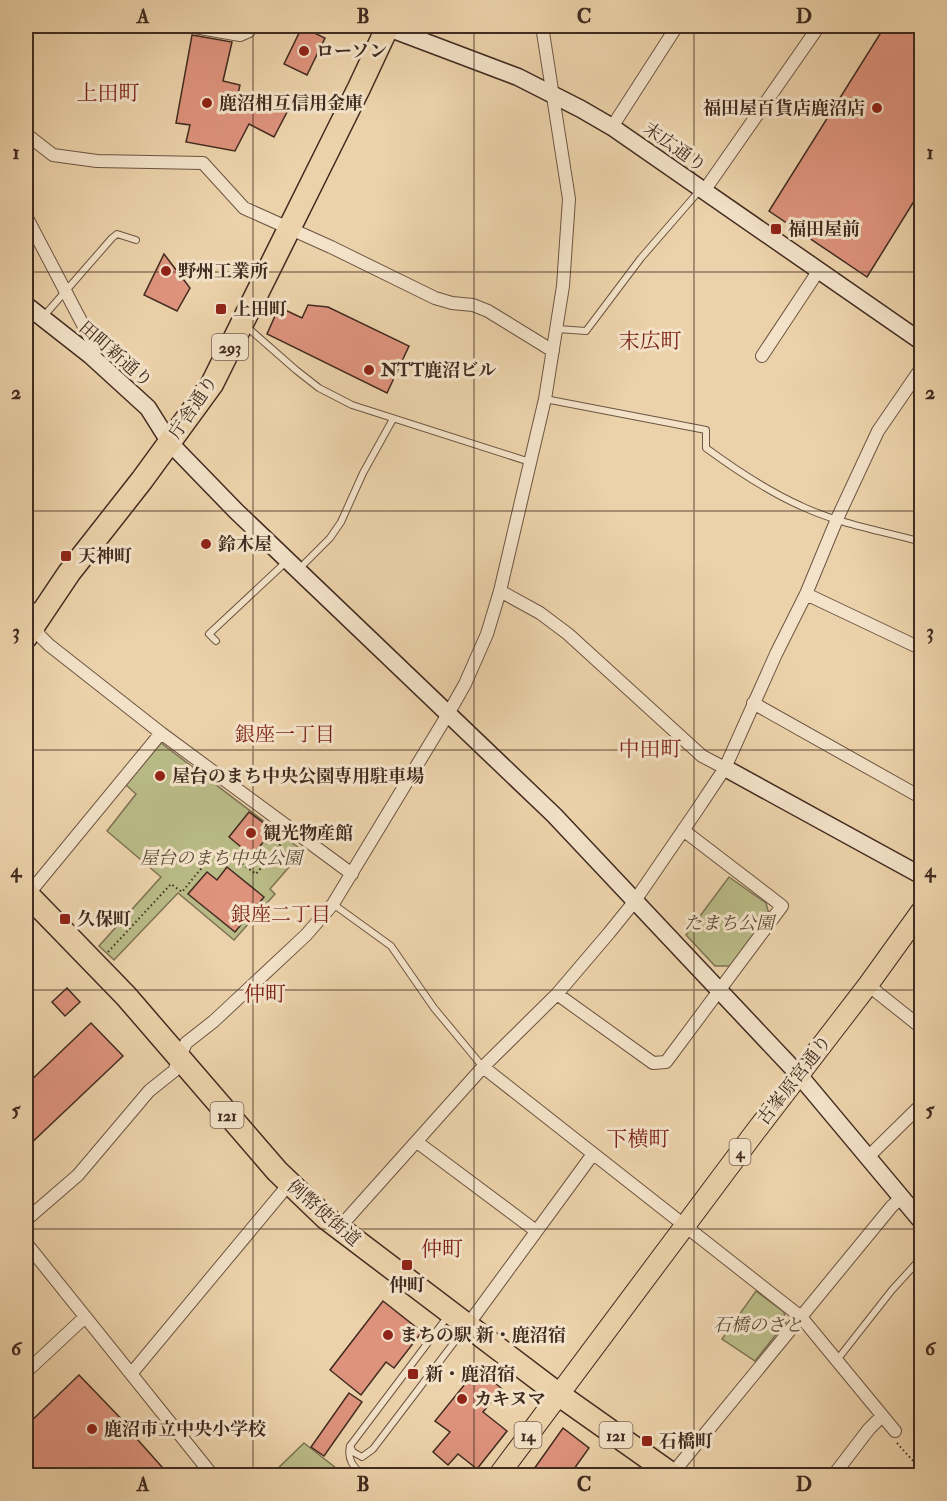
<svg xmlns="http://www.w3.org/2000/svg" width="947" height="1501" font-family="'IM FELL Double Pica','Noto Serif JP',serif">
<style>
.green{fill:#b9bb87;stroke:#7d7354;stroke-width:1.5}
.building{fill:#de937d;stroke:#412b20;stroke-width:1.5}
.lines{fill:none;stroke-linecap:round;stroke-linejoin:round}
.lane-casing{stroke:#6c5542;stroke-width:8}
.street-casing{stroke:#6c5542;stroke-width:14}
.secondary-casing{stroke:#412b20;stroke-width:19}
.primary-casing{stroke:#412b20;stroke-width:22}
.highway-casing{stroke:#412b20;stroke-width:25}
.path{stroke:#412b20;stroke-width:2;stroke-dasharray:1.5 3;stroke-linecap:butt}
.lane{stroke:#f3e2c8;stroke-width:6}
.street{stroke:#f3e2c8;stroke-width:12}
.secondary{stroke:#f3e2c8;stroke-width:16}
.primary{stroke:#ecd2aa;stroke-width:20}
.highway{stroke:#ecd2aa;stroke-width:22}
.grid{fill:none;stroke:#412b20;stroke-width:1.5;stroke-opacity:0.55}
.poi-dot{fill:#8f2418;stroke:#f3e2c8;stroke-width:2}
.labels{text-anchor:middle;stroke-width:6;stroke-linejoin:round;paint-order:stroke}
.shield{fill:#f3e2c8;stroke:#766252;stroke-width:1.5}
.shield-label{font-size:16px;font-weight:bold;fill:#412b20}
.poi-label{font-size:18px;font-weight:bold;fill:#412b20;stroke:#f3e2c8;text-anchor:start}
.street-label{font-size:18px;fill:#412b20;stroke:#f3e2c8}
.park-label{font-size:18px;font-style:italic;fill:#594835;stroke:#f3e2c8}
.neighbourhood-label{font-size:20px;fill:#7a1f14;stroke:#f3e2c8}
.quarter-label{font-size:21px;fill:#7a1f14;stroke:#f3e2c8}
.neatline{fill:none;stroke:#412b20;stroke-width:2}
.grid-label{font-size:20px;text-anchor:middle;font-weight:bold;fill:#412b20}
</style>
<rect width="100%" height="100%" fill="#ecd2aa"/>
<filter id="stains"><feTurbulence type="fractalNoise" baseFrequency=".00333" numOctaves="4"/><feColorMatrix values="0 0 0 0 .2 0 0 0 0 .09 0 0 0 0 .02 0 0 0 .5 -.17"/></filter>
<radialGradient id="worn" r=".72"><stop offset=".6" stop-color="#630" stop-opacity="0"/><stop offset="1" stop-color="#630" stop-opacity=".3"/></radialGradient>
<path class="green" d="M161 743 303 851 270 889 275 894 234 940 178 893 114 960 99 946 161 877 107 831 136 794 126 785Z
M729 877 766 903 769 914 731 966H715L686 935Z
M756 1291 784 1312 786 1322 755 1361 722 1339Z
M304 1443 345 1475H271Z"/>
<path class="building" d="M885 26H921V190L867 277 769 211Z
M302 27 325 38 307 75 284 64Z
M192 35 232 42 223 81 240 85 237 98 262 110 266 102 287 112 274 137 249 124 235 151 186 142 190 125 176 123Z
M164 254 190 288 177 311 144 295Z
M308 305 328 307 409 346 387 393 267 334 279 307 302 318Z
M249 812 273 830 252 856 229 837Z
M227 867 264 897 235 932 188 894 207 872 217 880Z
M67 988 80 1002 65 1016 52 1002Z
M91 1023 123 1056 26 1148V1085Z
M383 1301 422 1332 394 1368 386 1362 361 1395 330 1370Z
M478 1368 502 1389 483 1412 507 1431 477 1469 458 1454 448 1465 433 1452 450 1432 435 1421Z
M79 1375 131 1429 129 1430 170 1476H26V1426Z
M349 1393 362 1402 324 1456 311 1447Z
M563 1428 589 1448 569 1476H529Z"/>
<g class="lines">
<defs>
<path id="lane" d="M43 317 112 238 117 234 136 240
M247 327 296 370 319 388 352 405 530 462
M557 329 586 331 641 258 700 190
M545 399 706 430V448C736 470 767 491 801 506 839 524 882 531 922 542
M299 569 330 538 341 522 363 473 393 419
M216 641 209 634 287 561
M333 904 391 946 434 1008 483 1067
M837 1360 892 1290 922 1257
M350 1446 353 1452 362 1457 373 1449 465 1328
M363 1476C353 1466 347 1460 350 1446L448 1316"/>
<path id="street" d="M189 26 240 35 249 31 252 26
M612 127 677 26
M26 134 53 155 97 161 203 163 244 208 331 247 435 298 452 303 473 305 488 311 553 351
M704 191 819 26
M26 216 92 342 91 356
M762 356 819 270
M500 591 540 613 568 634 702 756 725 768
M806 594 922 649
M26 605 33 610 39 635 49 645 161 733 352 874
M753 703 922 798
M26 897 161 733
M868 985 922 1028
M557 994 653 1063 666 1062 782 906 683 830
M483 1067 801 1317 895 1431
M417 1142 536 1231
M868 1157 922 1104
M26 1220 78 1175 149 1091 174 1071 186 1043 214 1021 306 935 333 904 448 714 465 684 487 634 500 591 545 399 563 286 569 199 542 26
M338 1229 483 1067 557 994 609 933 634 902 697 810 725 768 776 654 806 594 837 519 878 431 922 367
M26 1243 213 1476
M467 1326 593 1154
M26 1372 85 1317
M131 1374 289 1184
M672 1474 892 1206 901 1198
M833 1476 869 1429 882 1416"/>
<path id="secondary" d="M383 26 518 77 581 109 612 127 922 342
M26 305 91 356 148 408 170 443 237 512 554 815 799 1075 922 1222
M725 768 922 876"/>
<path id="primary" d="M498 1476 755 1132 868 985 922 910"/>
<path id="highway" d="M26 637 69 573 142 480 212 384 359 88 388 26
M26 893 126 996 277 1171 326 1218 558 1394 674 1476"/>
</defs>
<use href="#lane" class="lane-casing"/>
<use href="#street" class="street-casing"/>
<use href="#secondary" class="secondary-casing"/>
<use href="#primary" class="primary-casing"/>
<use href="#highway" class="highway-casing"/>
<path class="path" d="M108 952 171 884 182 892 213 854 224 851 256 874 284 840
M897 1443 922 1471"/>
<use href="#lane" class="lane"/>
<use href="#street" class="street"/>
<use href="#secondary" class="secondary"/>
<use href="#primary" class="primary"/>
<use href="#highway" class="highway"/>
</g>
<path class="grid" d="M253 26V1476M474 26V1476M694 26V1476M26 272H922M26 511H922M26 750H922M26 990H922M26 1229H922"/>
<g class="poi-dot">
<circle cx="304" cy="51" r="6"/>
<circle cx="207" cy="103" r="6"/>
<circle cx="877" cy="108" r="6"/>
<rect x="770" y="223" width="12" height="12" rx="3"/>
<circle cx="166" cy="271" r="6"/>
<rect x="215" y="303" width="12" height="12" rx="3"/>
<circle cx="369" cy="370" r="6"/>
<circle cx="206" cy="544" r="6"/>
<rect x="60" y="550" width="12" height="12" rx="3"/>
<circle cx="160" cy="776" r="6"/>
<circle cx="251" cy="833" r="6"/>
<rect x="59" y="913" width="12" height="12" rx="3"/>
<rect x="401" y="1259" width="12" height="12" rx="3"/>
<circle cx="388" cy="1335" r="6"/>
<rect x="407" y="1368" width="12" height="12" rx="3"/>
<circle cx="462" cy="1399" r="6"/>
<circle cx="92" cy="1429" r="6"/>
<rect x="641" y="1435" width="12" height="12" rx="3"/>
</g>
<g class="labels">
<g class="shield">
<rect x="212" y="334" width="36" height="26" rx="4.5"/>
<rect x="210.5" y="1102" width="33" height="26" rx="4.5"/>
<rect x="729.5" y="1139" width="21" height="26" rx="4.5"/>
<rect x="514.5" y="1422" width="27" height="26" rx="4.5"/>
<rect x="599.5" y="1422" width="33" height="26" rx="4.5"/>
</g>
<g class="shield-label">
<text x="230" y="353">293</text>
<text x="227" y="1121">121</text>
<text x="740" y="1158">4</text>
<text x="528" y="1441">14</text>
<text x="616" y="1441">121</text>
</g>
<g class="poi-label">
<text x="316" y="57">ローソン</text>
<text x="219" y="109">鹿沼相互信用金庫</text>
<text x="865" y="114" text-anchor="end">福田屋百貨店鹿沼店</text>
<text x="788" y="235">福田屋前</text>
<text x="178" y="277">野州工業所</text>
<text x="233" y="315">上田町</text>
<text x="381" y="376">NTT鹿沼ビル</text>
<text x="218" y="550">鈴木屋</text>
<text x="78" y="562">天神町</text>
<text x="172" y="782">屋台のまち中央公園専用駐車場</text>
<text x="263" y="839">観光物産館</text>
<text x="77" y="925">久保町</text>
<text x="407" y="1291" text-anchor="middle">仲町</text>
<text x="400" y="1341">まちの駅 新・鹿沼宿</text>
<text x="425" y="1380">新・鹿沼宿</text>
<text x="474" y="1405">カキヌマ</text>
<text x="104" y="1435">鹿沼市立中央小学校</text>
<text x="659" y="1447">石橋町</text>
</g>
<g class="street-label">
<text transform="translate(675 147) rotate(35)" y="6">末広通り</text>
<text transform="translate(116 354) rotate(41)" y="6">田町新通り</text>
<text transform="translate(193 407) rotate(-56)" y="6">庁舎通り</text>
<text transform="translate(794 1080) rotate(-52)" y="6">古峯原宮通り</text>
<text transform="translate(324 1213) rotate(41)" y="6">例幣使街道</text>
</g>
<g class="park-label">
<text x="221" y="864">屋台のまち中央公園</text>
<text x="729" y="929">たまち公園</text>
<text x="758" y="1331">石橋のさと</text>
</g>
<g class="neighbourhood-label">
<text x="285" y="741">銀座一丁目</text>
<text x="281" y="921">銀座二丁目</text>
</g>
<g class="quarter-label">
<text x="108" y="100">上田町</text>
<text x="650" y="348">末広町</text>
<text x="650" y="756">中田町</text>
<text x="265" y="1001">仲町</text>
<text x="638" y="1146">下横町</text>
<text x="442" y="1256">仲町</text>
</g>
</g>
<rect width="947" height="1501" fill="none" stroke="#ecd2aa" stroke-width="66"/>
<rect x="33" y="33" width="881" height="1435" class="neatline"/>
<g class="grid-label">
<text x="143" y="23">A</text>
<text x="363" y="23">B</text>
<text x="584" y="23">C</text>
<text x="804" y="23">D</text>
<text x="16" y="159">1</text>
<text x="930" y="159">1</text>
<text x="16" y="399">2</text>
<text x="930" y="399">2</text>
<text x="16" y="638">3</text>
<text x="930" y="638">3</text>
<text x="16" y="877">4</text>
<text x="930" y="877">4</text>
<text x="16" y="1116">5</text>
<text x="930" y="1116">5</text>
<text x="16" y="1355">6</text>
<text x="930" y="1355">6</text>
<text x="143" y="1491">A</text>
<text x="363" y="1491">B</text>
<text x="584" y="1491">C</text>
<text x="804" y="1491">D</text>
</g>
<rect width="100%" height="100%" filter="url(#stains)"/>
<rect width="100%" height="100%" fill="url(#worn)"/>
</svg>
